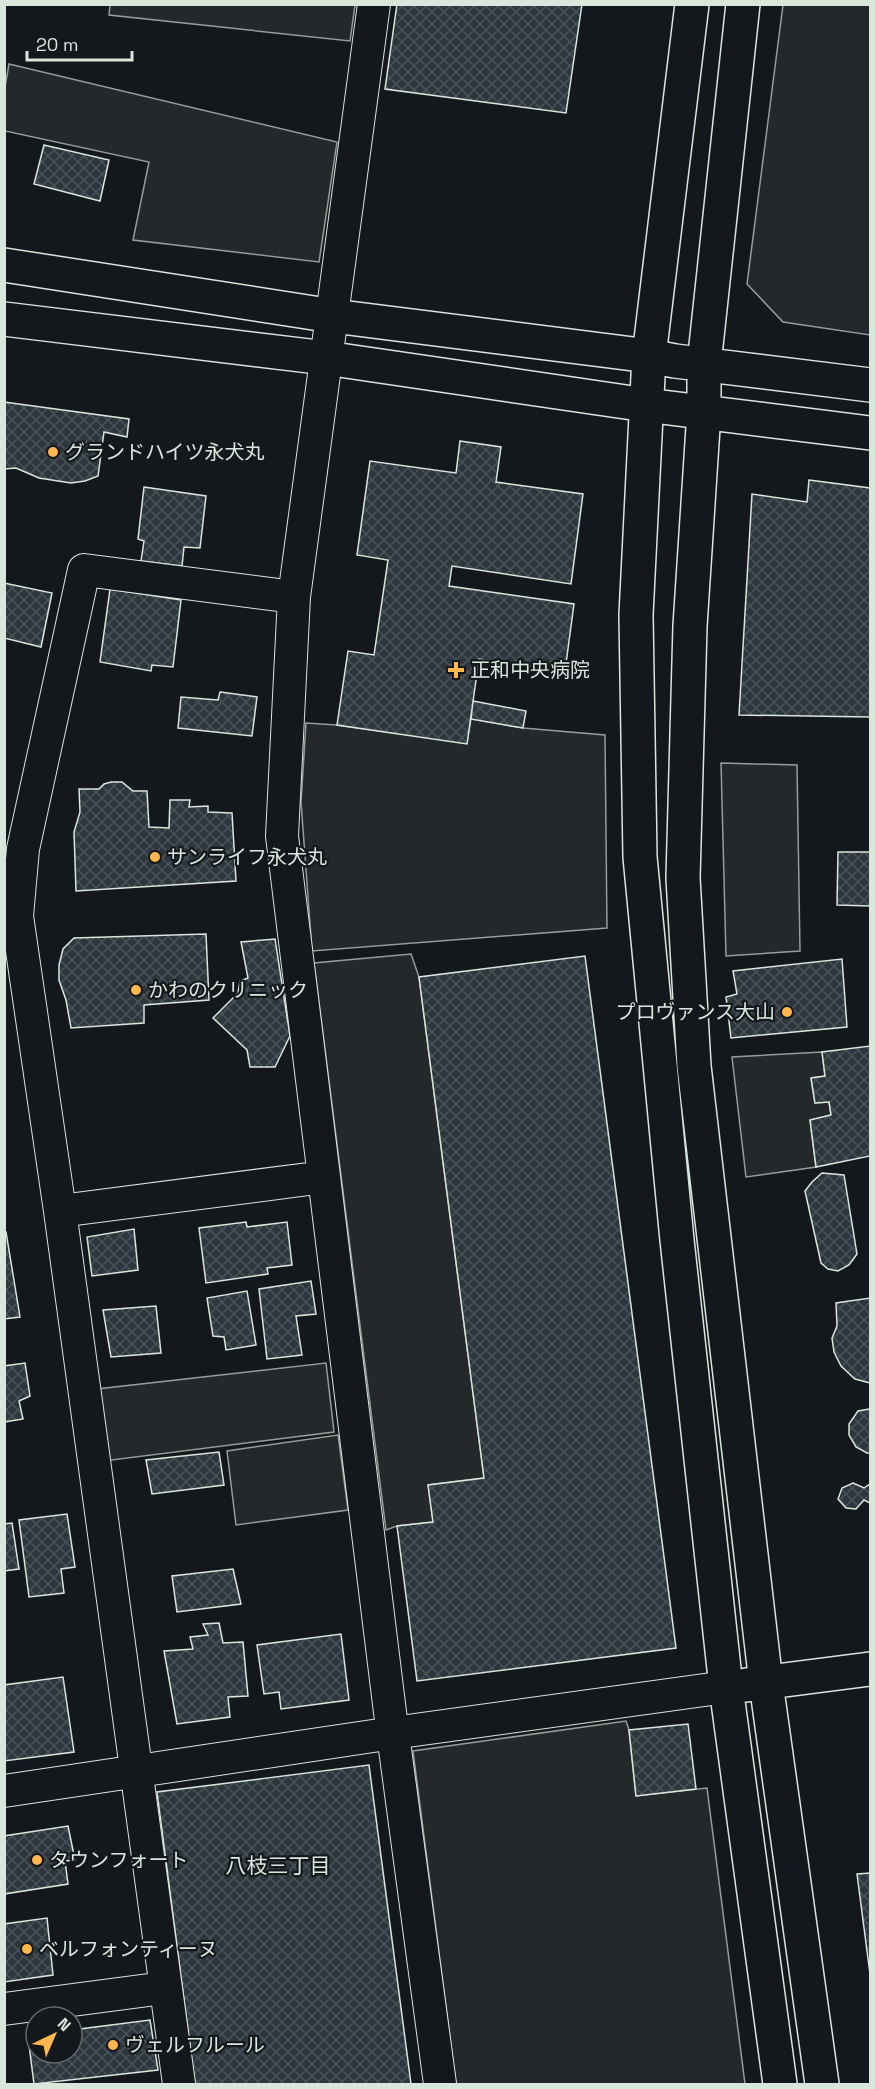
<svg xmlns="http://www.w3.org/2000/svg" width="875" height="2089" font-family="'Space Grotesk','Noto Sans JP',sans-serif">
<style>
.parking{fill:#24282b;stroke:#939e99;stroke-width:1.5}
.building{fill:url(#building-cross-hatch);stroke:#d8e6dc;stroke-width:1.5}
.lines{fill:none;stroke-linecap:round;stroke-linejoin:round}
.minor-casing{stroke:#d8e6dc;stroke-width:34}
.tertiary-casing{stroke:#d8e6dc;stroke-width:36}
.minor{stroke:#14181c;stroke-width:32}
.tertiary{stroke:#14181c;stroke-width:33}
.poi-dot{fill:#ffb74d;stroke:#14181c;stroke-width:2}
.labels{text-anchor:middle;stroke-width:4.5;stroke-linejoin:round;paint-order:stroke}
.poi-label{font-size:20px;fill:#d8e6dc;stroke:#14181c;text-anchor:start}
.neighbourhood-label{font-size:21px;fill:#d8e6dc;stroke:#14181c}
</style>
<defs>
<pattern id="building-cross-hatch" width="8" height="8" patternUnits="userSpaceOnUse" patternTransform="scale(1.5)"><rect width="8" height="8" fill="#2c363c"/><path d="M0 0l8 8M0 8l8-8" fill="none" stroke="#4a5358"/></pattern>
</defs>
<rect width="100%" height="100%" fill="#14181c"/>
<path class="parking" d="M110 5 355 4V5L350 41 109 15Z
M783 5H870V335L783 322 747 284Z
M9 64 337 142 319 262 133 240 149 162 5 131V87Z
M471 719 523 728 605 735 607 928 312 951 301 802 306 723 337 725 467 743Z
M721 763 797 765 800 951 726 956Z
M411 954 419 977 484 1478 428 1485 433 1522 397 1526 386 1530 314 963Z
M822 1052 825 1076 811 1079 815 1103 829 1102 831 1115 810 1120 816 1167 746 1177 732 1057Z
M326 1363 334 1432 104 1461 97 1389Z
M338 1435 348 1510 236 1525 227 1451Z
M626 1721 629 1730 636 1796 707 1788 745 2084H456L413 1751Z"/>
<path class="building" d="M397 4H582L566 113 385 89Z
M44 145 109 160 100 201 34 184Z
M4 402 129 419 127 437 104 432 98 476 85 481 71 483 39 478 16 468 4 469Z
M460 441 501 447 496 482 583 494 571 584 452 566 449 586 574 604 565 671 479 659 467 744 337 725 348 651 374 655 388 560 357 555 370 461 456 473Z
M809 480 870 488V717L739 715 752 494 807 502Z
M144 487 206 496 200 548 184 547 182 566 141 561 144 541 138 539Z
M4 583 52 593 41 647 4 638Z
M110 589 181 600 173 667 152 665 151 671 100 662Z
M220 692 257 697 252 736 178 728 181 697 218 700Z
M473 701 526 711 523 728 471 719Z
M111 782H122L133 791H147L149 827 169 828 170 800H190L189 807 208 806V812L232 813 236 881 76 891 74 832 80 812 79 789H99L104 784Z
M838 852H870V906L837 905Z
M206 934 209 1000 144 1005V1023L71 1028 66 1000 59 980V965L63 949 74 938Z
M275 939 290 1036 275 1067H250L247 1050 213 1018 238 993 240 981 248 978 241 942Z
M585 956 676 1648 417 1681 397 1526 433 1522 428 1485 484 1478 419 977Z
M842 959 847 1027 731 1038 726 997 737 994 733 971Z
M870 1046V1156L816 1167 810 1120 831 1115 829 1102 815 1103 811 1078 825 1076 822 1052Z
M822 1173 844 1175 857 1254 849 1265 838 1271 828 1269 821 1263 805 1191 812 1182Z
M246 1222 247 1227 287 1222 292 1265 267 1268 268 1274 206 1283 199 1228Z
M134 1229 138 1270 92 1276 87 1237Z
M4 1232H6L20 1317 4 1319Z
M311 1281 316 1314 296 1316 302 1355 267 1359 259 1289Z
M247 1291 256 1345 226 1350 224 1337 213 1336 207 1298Z
M870 1298V1383L855 1379 841 1366 834 1352 832 1338 837 1326 836 1303Z
M156 1306 161 1353 111 1357 103 1310Z
M25 1363 30 1396 19 1401 23 1419 4 1422V1366Z
M870 1409V1453H867L856 1447 849 1435V1424L858 1411Z
M219 1452 224 1485 152 1494 146 1460Z
M853 1483 864 1488 870 1484V1503L864 1500 856 1509 846 1508 838 1499 842 1488Z
M67 1514 75 1567 61 1569 64 1593 29 1597 19 1520Z
M12 1523 19 1569 4 1571V1524Z
M233 1569 241 1604 177 1612 172 1576Z
M219 1623 223 1643 243 1642 248 1696 228 1697 230 1717 177 1724 164 1651 193 1649 190 1637 208 1635 203 1624Z
M341 1634 349 1700 281 1709 279 1692 264 1694 257 1645Z
M63 1677 74 1752 4 1761V1685Z
M688 1724 696 1789 636 1796 629 1730Z
M369 1765 411 2084H195L157 1792Z
M68 1826 75 1860 65 1861 68 1884 4 1894V1836Z
M870 1873V1974L857 1874Z
M47 1918 53 1975 4 1982V1924Z
M150 2020 158 2070 34 2084 28 2037 36 2035V2053H72V2030Z"/>
<g class="lines">
<defs>
<path id="minor" d="M374 4 294 597 282 836 390 1712 440 2084
M60 1211 324 1177
M4 1791 393 1733 726 1687
M4 2009 164 1988
M179 2084 60 1211 17 916 23 849 84 570 294 597"/>
<path id="tertiary" d="M692 4 649 356 636 615 640 857 677 1240 726 1687 780 2084
M743 4 704 364V412L690 626 683 878 694 1066 766 1683 822 2084
M4 265 333 316 649 356 675 361 870 385
M4 319 326 358 646 405 870 433
M746 1685 870 1669"/>
</defs>
<use href="#minor" class="minor-casing"/>
<use href="#tertiary" class="tertiary-casing"/>
<use href="#minor" class="minor"/>
<use href="#tertiary" class="tertiary"/>
</g>
<g class="poi-dot">
<circle cx="53" cy="452" r="6"/>
<path d="M453 661h6v6h6v6h-6v6h-6v-6h-6v-6h6z"/>
<circle cx="155" cy="857" r="6"/>
<circle cx="136" cy="990" r="6"/>
<circle cx="787" cy="1012" r="6"/>
<circle cx="37" cy="1860" r="6"/>
<circle cx="27" cy="1949" r="6"/>
<circle cx="113" cy="2045" r="6"/>
</g>
<g class="labels">
<g class="poi-label">
<text x="65" y="459">グランドハイツ永犬丸</text>
<text x="470" y="677">正和中央病院</text>
<text x="167" y="864">サンライフ永犬丸</text>
<text x="148" y="997">かわのクリニック</text>
<text x="775" y="1019" text-anchor="end">プロヴァンス大山</text>
<text x="49" y="1867">タウンフォート</text>
<text x="39" y="1956">ベルフォンティーヌ</text>
<text x="125" y="2052">ヴェルフルール</text>
</g>
<g class="neighbourhood-label">
<text x="278" y="1873">八枝三丁目</text>
</g>
</g>
<rect width="875" height="2089" fill="none" stroke="#d8e6dc" stroke-width="12"/>
<g transform="translate(54 2035) rotate(44)"><circle r="28" fill="#14181c" stroke="#626a69" stroke-width="1.5"/>
<path d="M0-4.5L10 22L0 15L-10 22Z" fill="#ffb74d"/>
<text y="-9" font-size="16" font-weight="bold" text-anchor="middle" fill="#d8e6dc">N</text>
</g>
<path d="M27 51v9h105v-9" fill="none" stroke="#d8e6dc" stroke-width="3"/>
<text x="36" y="51" font-size="18" fill="#d8e6dc" stroke="#14181c" stroke-width="4.5" paint-order="stroke">20 m</text>
</svg>
